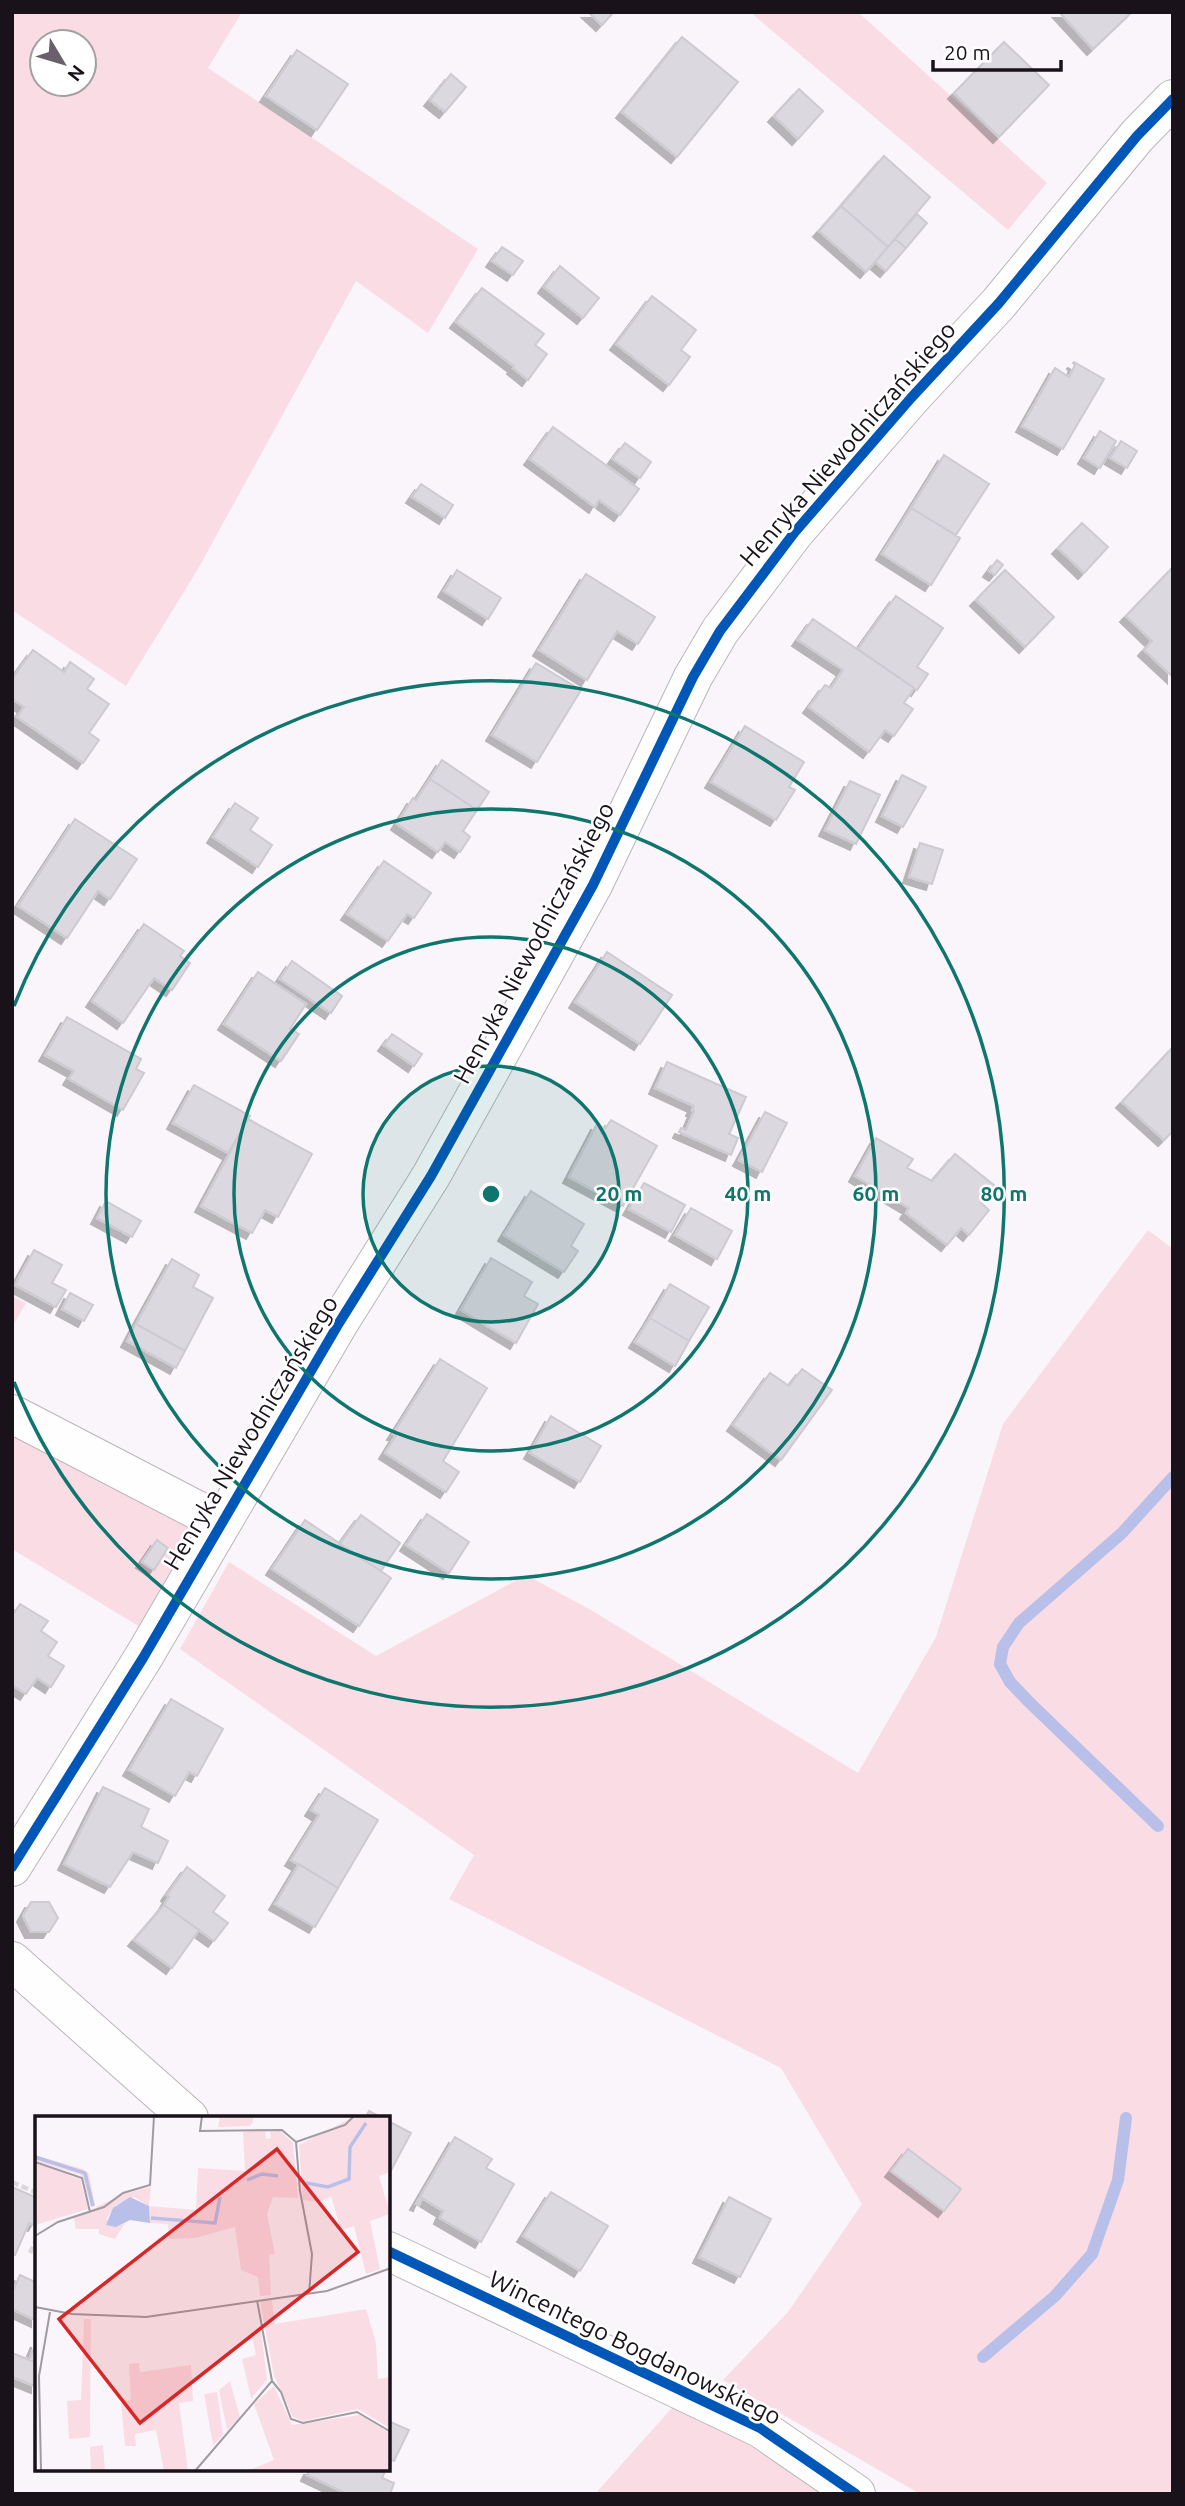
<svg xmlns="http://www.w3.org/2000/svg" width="1185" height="2506" font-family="Ubuntu,sans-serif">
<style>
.green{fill:#fadce5;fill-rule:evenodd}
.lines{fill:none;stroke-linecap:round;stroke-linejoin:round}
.stream{stroke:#b8c0e9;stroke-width:12}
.building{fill:#dcd8e0;stroke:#cdcad2;stroke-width:2;filter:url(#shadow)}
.minor-casing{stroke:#bbb5bc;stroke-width:40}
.path{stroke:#dad8db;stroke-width:4.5;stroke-dasharray:7 3.5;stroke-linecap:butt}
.minor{stroke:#fefefe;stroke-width:38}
.cycleway-casing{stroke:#fff;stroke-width:15}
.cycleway{stroke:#0057b8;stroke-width:10}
.ring{fill:none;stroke:#0f766e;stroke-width:3.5}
.labels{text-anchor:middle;stroke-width:5;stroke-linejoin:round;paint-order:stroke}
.street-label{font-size:24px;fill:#19121b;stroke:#fff}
.inset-river{fill:none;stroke:#b8c0e9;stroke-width:3.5}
.inset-road{fill:none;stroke:#a09aa1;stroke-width:2}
.view{fill:#d62828;fill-opacity:0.15;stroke:#d62828;stroke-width:3.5}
.inset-edge{fill:none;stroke:#19121b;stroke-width:3.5}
.centre{fill:#0f766e;stroke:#fff;stroke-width:3.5}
.ring-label{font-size:21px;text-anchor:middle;font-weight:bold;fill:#0f766e;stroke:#fff;stroke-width:5;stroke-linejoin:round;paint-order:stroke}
</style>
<defs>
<filter id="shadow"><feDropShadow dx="-6" dy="6" stdDeviation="0" flood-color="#0004"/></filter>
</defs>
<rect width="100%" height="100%" fill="#faf5fa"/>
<path class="green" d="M12 12H242L208 68 478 249 428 333 356 281 198 569 126 686 12 610ZM84 42V84H42V42Z
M750 12H858L1047 183 1008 230Z
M1148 1230 1173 1249V2494H920L723 2380 788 2312 862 2204 781 2068 449 1899 474 1855 180 1649 229 1562 376 1656 526 1575 591 1610 858 1773 936 1637 1003 1424Z
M12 1296 26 1303 12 1327Z
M12 1425 195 1531 140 1627 12 1549Z
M679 2400 824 2494H595Z"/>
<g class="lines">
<path class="stream" d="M1158 1826 1029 1702 1010 1682 1000 1664 1003 1647 1019 1623 1122 1533 1173 1477
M983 2357 1055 2296 1092 2254 1118 2180 1126 2118"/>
</g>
<path class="building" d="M588 12H614L602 25Z
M1059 12H1132L1093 49Z
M682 37 738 82 677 157 622 112Z
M1004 42 1049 85 999 137 954 93Z
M297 50 348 84 317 130 266 96Z
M451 74 466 87 445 112 430 100Z
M799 89 823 111 798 139 774 116Z
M884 156 930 197 888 247 841 206Z
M841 206 888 247 866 272 819 231Z
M917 214 927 223 906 248 895 239Z
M895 239 906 248 886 271 875 262Z
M502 247 523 261 513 275 492 261Z
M560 266 599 298 583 318 544 287Z
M482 288 544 334 535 345 547 354 528 380 513 368 514 366 456 322Z
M652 296 696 330 681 350 690 357 669 385 616 344Z
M1074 362 1104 379 1063 449 1022 426 1055 368 1069 377 1075 365 1073 363Z
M553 427 639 489 620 515 599 500 595 507 530 459Z
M1100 431 1116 441 1100 468 1084 458Z
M1121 441 1137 451 1127 468 1110 458Z
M625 443 651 462 640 478 613 459Z
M944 455 989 484 956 535 911 508Z
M421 484 453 505 445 518 412 497Z
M911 508 960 538 931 585 882 554Z
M1082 523 1108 547 1084 573 1058 548Z
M997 560 1003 565 995 575 989 571Z
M1173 567V677L1144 650 1152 641 1126 616Z
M457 570 501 598 488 619 444 591Z
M1005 570 1054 617 1025 647 976 600Z
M586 574 655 617 638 644 617 631 587 680 539 650Z
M896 596 943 628 917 667 928 674 917 690 858 649Z
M813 619 914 688 904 703 913 709 894 736 885 730 869 752 809 707 825 685 831 688 843 670 798 640Z
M33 650 64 672 70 662 94 679 87 689 109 704 89 733 99 740 83 763 17 717 24 707 12 699V679Z
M536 663 581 690 537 762 492 735Z
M745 726 804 762 789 787 795 790 776 820 711 782Z
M442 760 489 792 477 810 430 779Z
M902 775 926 787 903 827 882 816Z
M430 779 477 810 463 831 470 837 460 852 445 842 438 852 397 824 413 798 416 800Z
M850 781 880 795 856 844 825 830Z
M235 803 258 818 250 830 272 845 258 867 213 837Z
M75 819 137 859 110 899 98 891 67 938 18 906Z
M920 843 943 850 932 884 909 877Z
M384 861 431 893 414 918 407 914 388 941 347 914Z
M144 924 184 951 180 956 190 963 172 990 154 978 123 1023 92 1001Z
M607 952 672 995 640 1044 575 1002Z
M292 961 342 996 331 1013 280 979Z
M258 972 306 1004 290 1029 299 1034 281 1061 224 1024Z
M67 1017 141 1059 136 1069 144 1073 123 1110 69 1079 74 1071 45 1055Z
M392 1034 422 1054 414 1066 384 1045Z
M1173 1047V1131L1164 1140 1122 1102Z
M667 1062 746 1097 729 1134 738 1138 731 1155 679 1132 681 1128 686 1130 694 1111 692 1110 694 1106 655 1088Z
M194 1085 250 1116 228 1153 173 1123Z
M765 1112 787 1123 762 1172 739 1160Z
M248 1119 312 1154 278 1217 265 1210 252 1233 201 1206Z
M611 1120 657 1146 623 1206 569 1177 597 1124 605 1129Z
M876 1138 913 1159 907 1168 932 1181 955 1154 995 1186 981 1203 989 1210 969 1235 961 1228 947 1245 906 1213 909 1208 855 1176Z
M644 1183 685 1205 671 1232 629 1209Z
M531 1191 584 1224 571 1246 578 1251 564 1272 504 1235Z
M106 1201 141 1221 132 1237 97 1218Z
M691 1208 732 1231 717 1259 675 1235Z
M34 1250 62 1265 52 1283 66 1290 56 1307 15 1285Z
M491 1258 532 1282 524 1296 538 1304 516 1343 461 1310Z
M172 1259 199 1275 193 1287 213 1298 185 1351 136 1324Z
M670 1284 709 1307 689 1341 650 1318Z
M70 1293 93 1305 84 1321 62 1309Z
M650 1318 689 1341 675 1366 635 1342Z
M136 1324 185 1351 176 1368 127 1341Z
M440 1359 487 1388 443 1461 459 1472 446 1492 385 1453 396 1435 393 1434Z
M802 1369 832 1390 781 1460 733 1425 770 1373 789 1386Z
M551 1416 601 1446 580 1482 530 1453Z
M427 1514 469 1542 449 1573 406 1545Z
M361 1515 400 1543 381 1571 339 1545Z
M305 1520 391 1578 359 1626 272 1569Z
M157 1540 168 1548 154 1570 142 1562Z
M20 1604 48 1621 41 1631 57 1642 48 1656 64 1666 51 1687 37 1678 26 1694 12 1685V1616Z
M171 1699 223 1729 197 1776 189 1772 175 1796 129 1770Z
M103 1787 149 1809 141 1827 168 1841 158 1863 133 1852 110 1887 64 1864Z
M325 1788 378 1820 338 1888 291 1860 319 1815 311 1810Z
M299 1864 338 1888 315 1927 275 1904Z
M187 1867 225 1896 213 1912 228 1923 214 1941 164 1905 169 1897 167 1895Z
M31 1902H49L58 1918 49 1932H31L23 1916Z
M164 1905 199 1930 172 1968 134 1940Z
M369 2111 382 2118H365Z
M388 2121 411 2133 388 2176Z
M455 2137 492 2159 486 2168 514 2184 481 2242 440 2218 443 2211 422 2198 419 2205 416 2204Z
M908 2149 961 2189 944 2211 891 2171Z
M12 2187 37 2198V2220L34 2225 29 2223 15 2255 12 2254Z
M551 2192 608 2226 580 2271 523 2236Z
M729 2197 771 2219 740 2277 699 2257Z
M20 2275 37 2283V2321L12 2309V2293Z
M37 2341V2363L29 2360Z
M12 2353 37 2363V2387L12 2377Z
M388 2421 409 2430 394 2461 390 2459 388 2463Z
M310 2469H386L382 2478 394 2483 390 2494H347L307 2475Z"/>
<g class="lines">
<defs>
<path id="minor" d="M12 1414 222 1523
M12 1867 143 1658 339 1323 431 1176 593 885 693 677 720 631 794 533 911 398 999 303 1137 136 1173 99
M12 1961 189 2118
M388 2251 760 2428 856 2494"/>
</defs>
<use href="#minor" class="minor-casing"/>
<path class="path" d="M12 2182 37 2193
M30 2253 37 2238"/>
<use href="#minor" class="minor"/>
<defs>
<path id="cycleway" d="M12 1867 143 1658 339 1323 431 1176 593 885 693 677 720 631 794 533 911 398 999 303 1137 136 1173 99
M388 2251 760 2428 856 2494"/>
</defs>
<use href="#cycleway" class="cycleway-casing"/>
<use href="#cycleway" class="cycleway"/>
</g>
<circle cx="491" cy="1194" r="128" fill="#0f766e" fill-opacity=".12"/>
<g class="ring">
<circle cx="491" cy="1194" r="128"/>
<circle cx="491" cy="1194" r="257"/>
<circle cx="491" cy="1194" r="385"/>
<path d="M14 1006A513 513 0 1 1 14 1382"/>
</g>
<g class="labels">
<g class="street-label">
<text transform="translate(848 444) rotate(-49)" y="8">Henryka Niewodniczańskiego</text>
<text transform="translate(534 943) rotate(-62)" y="8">Henryka Niewodniczańskiego</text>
<text transform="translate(251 1433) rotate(-59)" y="8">Henryka Niewodniczańskiego</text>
<text transform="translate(635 2348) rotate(26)" y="8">Wincentego Bogdanowskiego</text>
</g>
</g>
<g transform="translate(35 2116)">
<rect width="355" height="355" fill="#faf5fa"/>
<path d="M185 0H218V6L215 10 183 11ZM320 0H355V56L344 60 355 98 335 105 345 153 331 158 319 110 306 114 296 80 286 86 268 84 264 29ZM230 14 231 23 236 22 235 16 245 15 258 27 263 82 238 81 232 98 240 138 234 139 236 179 225 180 223 161 206 154 200 111 160 122 134 123 133 108 115 107 114 90 99 81 81 89 71 103 86 109 90 107 80 123 64 118V113H41L39 102 88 78 116 71 114 90 161 94 163 52 210 55 208 16ZM0 39 48 53 54 58 60 90 56 91 46 59 0 45ZM0 47 45 63 53 93 0 109ZM237 184 240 208 331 193 341 227 343 263 355 261V312L323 293 268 305 258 301 239 260 225 185ZM49 203H56L55 321 34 323 32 285 46 284ZM226 214 232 264 216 282 207 243 221 239 216 216ZM104 247 105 256 156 249 158 285 144 287 153 355H129L121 314 100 318 101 330H90L86 285 96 284 94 248ZM195 265 205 301 192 314 184 274ZM239 270 257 309 325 299 355 317V355H212L239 344 219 288ZM182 276 188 319 178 329 169 278ZM68 329 70 355H56L55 331Z" fill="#fadce5"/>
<path d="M95 81 114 90 115 107 95 104 81 111 71 109 78 92Z" fill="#b8c0e9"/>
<path class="inset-river" d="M0 41 50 57 58 90M212 64 227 58 243 60M271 67 293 71 314 63 315 31 331 7M116 102 180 107 185 81"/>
<path class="inset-road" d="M167 0 165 15 247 14 261 26 265 75 277 138 274 178M261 26 310 9 319 0M0 46 47 62 55 96M0 120 23 106 69 91 88 77 115 69 119 0M222 184 237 265 246 276 256 303 268 307 322 296 356 316M0 191 37 198 111 201 292 175 356 152M6 355 4 260 15 196M160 355 237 265"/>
<path class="view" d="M242 33 323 136 105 307 24 203Z"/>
<rect width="355" height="355" class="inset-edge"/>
</g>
<circle cx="491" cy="1194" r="10" class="centre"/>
<g class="ring-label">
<text x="619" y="1201">20 m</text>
<text x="748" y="1201">40 m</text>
<text x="876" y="1201">60 m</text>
<text x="1004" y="1201">80 m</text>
</g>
<rect width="1185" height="2506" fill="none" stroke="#19121b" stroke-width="28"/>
<g transform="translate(63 63) rotate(128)"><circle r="33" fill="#ffffff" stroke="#a3a0a4" stroke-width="2"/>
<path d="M0-5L12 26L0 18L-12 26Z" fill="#686169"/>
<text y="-10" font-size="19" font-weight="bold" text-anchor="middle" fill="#19121b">N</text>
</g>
<path d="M933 60v10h128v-10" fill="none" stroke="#19121b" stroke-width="3.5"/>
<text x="944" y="60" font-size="21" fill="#19121b" stroke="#ffffff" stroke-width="5" paint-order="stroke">20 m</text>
</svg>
